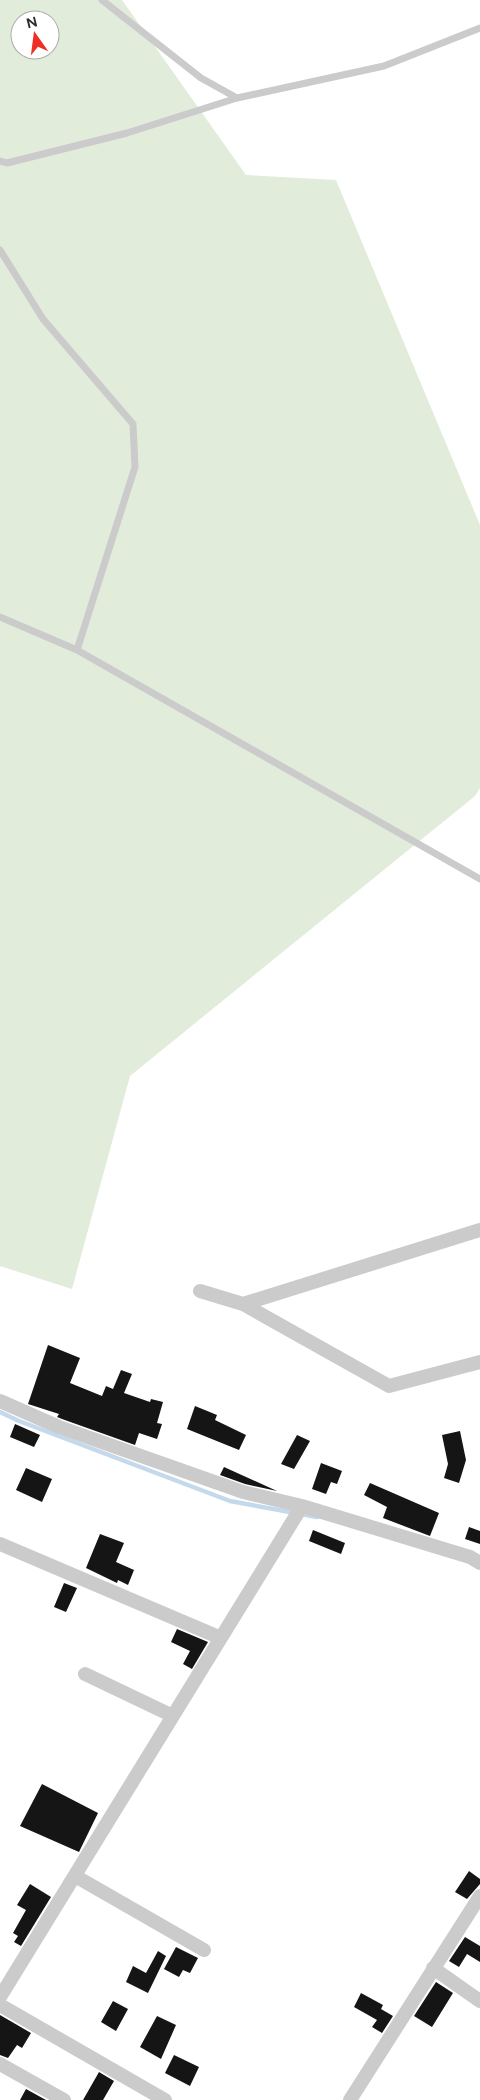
<svg xmlns="http://www.w3.org/2000/svg" width="480" height="2100" font-family="Figtree,sans-serif">
<style>
.green{fill:#e2ecda;fill-rule:evenodd}
.lines{fill:none;stroke-linecap:round;stroke-linejoin:round}
.stream{stroke:#c5d9ed;stroke-width:4.5}
.building{fill:#151515}
.lane{stroke:#cbcbcb;stroke-width:7}
.street{stroke:#cbcbcb;stroke-width:14}
</style>
<rect width="100%" height="100%" fill="#fff"/>
<path class="green" d="M0 0H122L246 175 336 180 480 525V788L475 796 130 1076 72 1289 0 1266ZM20 20H50V50H20Z"/>
<g class="lines">
<path class="stream" d="M0 1412 19 1421 230 1501 317 1517"/>
</g>
<path class="building" d="M48 1345 80 1358 70 1383 102 1396 106 1386 113 1389 121 1370 132 1374 124 1393 150 1402 151 1399 163 1402 157 1423 162 1424 157 1439 139 1433 135 1445 62 1419 57 1417 59 1414 28 1404Z
M195 1406 217 1415 215 1420 246 1435 239 1450 187 1429Z
M15 1424 40 1435 34 1447 10 1437Z
M460 1431 466 1460 459 1483 444 1478 448 1464 442 1435Z
M297 1435 310 1441 294 1469 281 1464Z
M321 1463 342 1471 337 1484 331 1482 326 1494 312 1489Z
M224 1467 277 1491 245 1484 220 1475Z
M26 1468 52 1479 42 1502 16 1490Z
M370 1483 439 1513 430 1536 383 1518 387 1507 364 1495Z
M469 1527 480 1531V1544L465 1539Z
M313 1530 345 1543 341 1554 309 1541Z
M100 1534 124 1543 116 1562 134 1570 128 1585 118 1580 117 1583 86 1568Z
M64 1583 77 1588 66 1612 54 1607Z
M177 1629 208 1642 192 1669 183 1664 190 1651 171 1642Z
M42 1784 98 1813 79 1852 20 1826Z
M469 1871 480 1879V1884L467 1899 455 1892Z
M30 1884 51 1897 21 1946 14 1942 18 1936 13 1933 26 1910 17 1905Z
M465 1937 480 1946V1962L467 1954 459 1967 449 1961Z
M176 1947 198 1958 190 1973 183 1970 179 1977 164 1969Z
M158 1951 166 1956 148 1993 126 1982 133 1966 146 1973Z
M436 1982 453 1993 432 2027 414 2016Z
M361 1993 383 2005 381 2009 393 2016 382 2033 372 2027 377 2020 354 2007Z
M113 2001 128 2009 116 2031 101 2022Z
M0 2015 31 2033 22 2048 17 2045 8 2058 0 2055Z
M157 2016 176 2025 161 2059 140 2047Z
M174 2055 199 2067 190 2086 165 2073Z
M99 2072 114 2081 103 2100H83Z
M26 2089 46 2100H20Z"/>
<g class="lines">
<path class="lane" d="M102 0 201 78 237 98
M0 161 7 163 127 133 237 98 384 66 480 28
M0 250 43 319 133 424 135 467 77 650
M0 617 77 650 480 879"/>
<path class="street" d="M200 1291 243 1304 389 1386 480 1362
M243 1304 480 1230
M0 1401 59 1427 243 1492 302 1506 470 1557 480 1563
M0 1544 221 1638
M85 1674 173 1716
M75 1876 204 1950
M433 1968 480 2001
M0 1997 302 1506
M0 2005 165 2100
M0 2064 64 2100
M350 2100 480 1896"/>
</g>
<g transform="translate(35 35) rotate(346)"><circle r="24" fill="#ffffff" stroke="#ababab"/>
<path d="M0-4L9 19L0 12L-9 19Z" fill="#ef2f25"/>
<text y="-8" font-size="14" font-weight="bold" text-anchor="middle" fill="#2e2e2e">N</text>
</g>
</svg>
